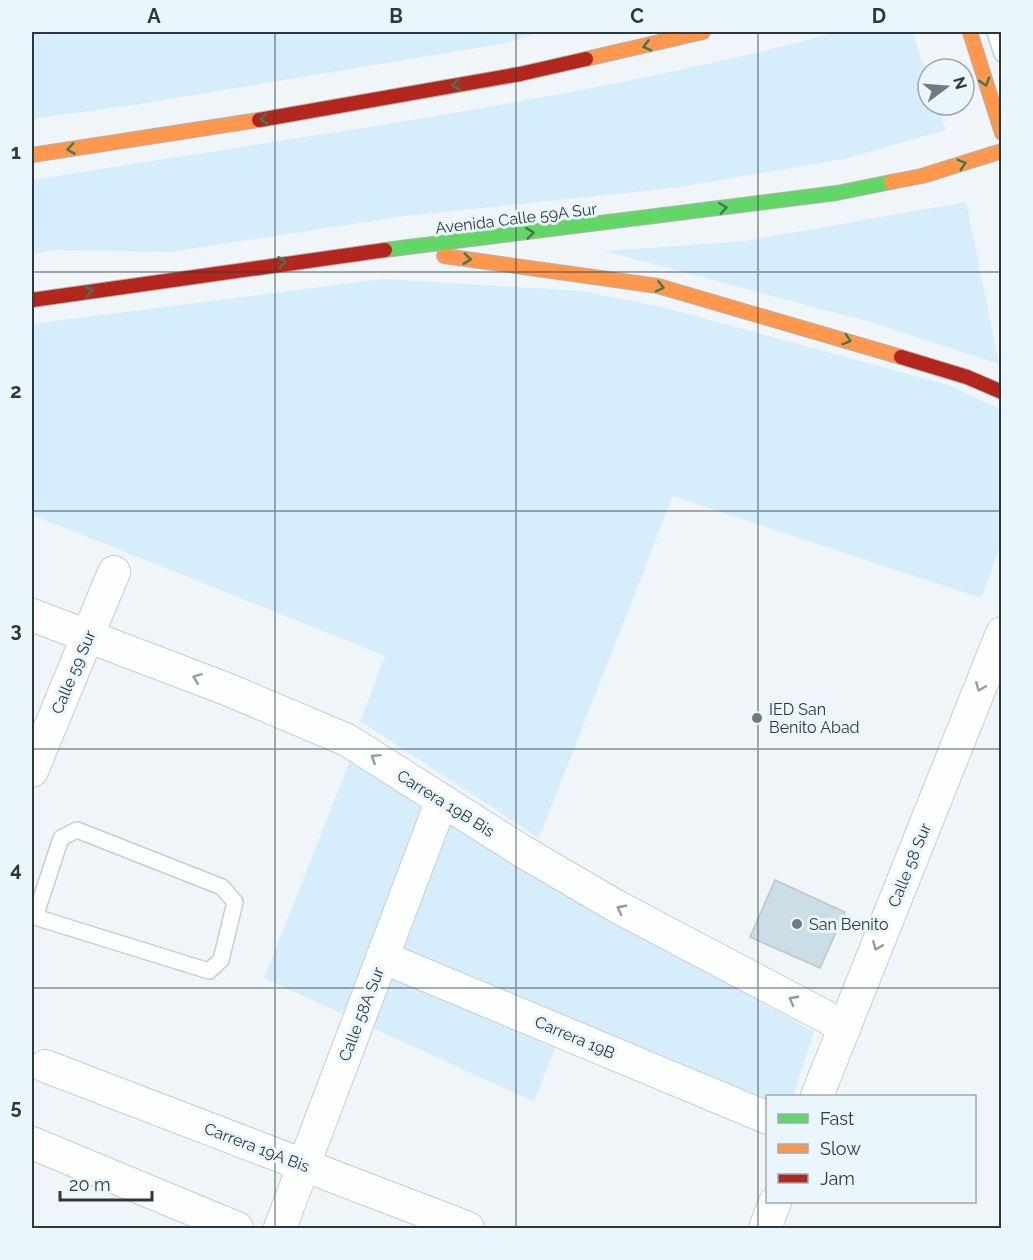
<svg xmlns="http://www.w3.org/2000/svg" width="1033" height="1260" font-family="Raleway,sans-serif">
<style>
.green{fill:#d6eefb}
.building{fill:#cbdde6;stroke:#bdc5c8;stroke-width:1.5}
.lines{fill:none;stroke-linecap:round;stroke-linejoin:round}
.lane-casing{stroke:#c6ced2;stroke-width:18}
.street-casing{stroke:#c6ced2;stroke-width:34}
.fast-casing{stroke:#b7b0ab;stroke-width:16}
.slow-casing{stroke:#b7b0ab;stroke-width:16}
.jam-casing{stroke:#b7b0ab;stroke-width:16}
.lane{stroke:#fdfefe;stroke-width:15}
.street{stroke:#fdfefe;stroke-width:32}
.fast{stroke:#63d668;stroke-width:14}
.slow{stroke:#ff974d;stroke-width:14}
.jam{stroke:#b3261e;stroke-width:14}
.oneway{stroke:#43774e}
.oneway2{stroke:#959b9e}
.grid{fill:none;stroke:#2d383d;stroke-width:1.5;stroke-opacity:0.55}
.poi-dot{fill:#717a7e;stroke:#ebf6fc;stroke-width:2}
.labels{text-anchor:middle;stroke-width:6;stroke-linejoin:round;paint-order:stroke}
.street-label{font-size:16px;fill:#2d383d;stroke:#ebf6fc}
.poi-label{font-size:16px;fill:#2d383d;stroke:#ebf6fc;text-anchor:start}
.neatline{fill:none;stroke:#2d383d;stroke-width:2}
.grid-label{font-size:20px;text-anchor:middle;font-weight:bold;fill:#2d383d}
</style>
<rect width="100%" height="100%" fill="#eff5f8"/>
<path class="green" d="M32 32H544L501 44 140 104 32 119Z
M838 32H912L928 78V105H937L946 130 844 159 673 188 405 216 170 252 57 250 32 254V180C301 136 574 102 838 32Z
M966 202 999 364 874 323 604 251 745 241Z
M382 279 582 291 662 307 948 385 995 406 1001 410V545L981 598 673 496 539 838 360 721 385 656 32 515V324Z
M351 758 589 907 814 1032 793 1096H768L767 1108 564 1024 534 1102 264 978Z"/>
<path class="building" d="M775 880 845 912 820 968 750 937Z"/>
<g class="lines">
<defs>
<path id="lane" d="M995 32 1002 54
M32 915 35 917 209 971 221 960 235 902 222 887 77 830 61 838 35 917"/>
<path id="street" d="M32 615 229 690 347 740 522 851 616 906 845 1027
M32 771 114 572
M382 957 768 1118
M45 1066 468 1228
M817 1096 1002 633
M32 1143 237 1228
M280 1228 442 800
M765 1228 775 1202"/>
<path id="fast" d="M385 250 837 193 891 182"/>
<path id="slow" d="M970 32 1002 133
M586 59 703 32
M32 155 259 120
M891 182 922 176 1002 151
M444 256 658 286 901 357"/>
<path id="jam" d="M259 120 520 74 586 59
M32 300 385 250
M901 357 967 377 1002 392"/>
</defs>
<use href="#lane" class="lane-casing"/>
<use href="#street" class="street-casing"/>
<use href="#fast" class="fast-casing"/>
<use href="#slow" class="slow-casing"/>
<use href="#jam" class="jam-casing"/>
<use href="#lane" class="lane"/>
<use href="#street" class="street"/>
<use href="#fast" class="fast"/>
<use href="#slow" class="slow"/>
<use href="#jam" class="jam"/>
</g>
<defs><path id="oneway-chevron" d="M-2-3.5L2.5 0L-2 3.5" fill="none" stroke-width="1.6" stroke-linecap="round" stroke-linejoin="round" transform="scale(1.5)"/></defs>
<g class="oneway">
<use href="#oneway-chevron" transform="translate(647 46) rotate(166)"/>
<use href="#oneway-chevron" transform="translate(985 82) rotate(72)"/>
<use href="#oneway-chevron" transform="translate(456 85) rotate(170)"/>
<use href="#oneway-chevron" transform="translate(264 119) rotate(170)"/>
<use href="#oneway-chevron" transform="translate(71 149) rotate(172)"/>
<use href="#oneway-chevron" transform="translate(962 164) rotate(-17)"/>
<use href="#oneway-chevron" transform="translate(723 208) rotate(-8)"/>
<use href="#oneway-chevron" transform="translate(530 233) rotate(-7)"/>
<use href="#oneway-chevron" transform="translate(467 259) rotate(7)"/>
<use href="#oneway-chevron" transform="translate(282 262) rotate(-7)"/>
<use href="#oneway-chevron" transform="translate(660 287) rotate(13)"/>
<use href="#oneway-chevron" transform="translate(89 291) rotate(-9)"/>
<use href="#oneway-chevron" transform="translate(847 340) rotate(17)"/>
</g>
<g class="oneway2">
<use href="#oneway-chevron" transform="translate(197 678) rotate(-159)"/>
<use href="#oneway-chevron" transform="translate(980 687) rotate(112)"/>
<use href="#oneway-chevron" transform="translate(375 758) rotate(-148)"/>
<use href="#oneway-chevron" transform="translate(621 909) rotate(-152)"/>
<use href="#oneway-chevron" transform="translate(877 946) rotate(112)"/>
<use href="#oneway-chevron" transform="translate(793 1000) rotate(-152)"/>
</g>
<path class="grid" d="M275 32V1228M516 32V1228M758 32V1228M32 272H1002M32 511H1002M32 749H1002M32 988H1002"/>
<g class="poi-dot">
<circle cx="757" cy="718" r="6"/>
<circle cx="797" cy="924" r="6"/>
</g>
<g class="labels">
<g class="street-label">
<text transform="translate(516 218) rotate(-7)" y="6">Avenida Calle 59A Sur</text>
<text transform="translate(73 672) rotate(-67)" y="6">Calle 59 Sur</text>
<text transform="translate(446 803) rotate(32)" y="6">Carrera 19B Bis</text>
<text transform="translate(909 865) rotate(-68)" y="6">Calle 58 Sur</text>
<text transform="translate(361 1014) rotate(-69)" y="6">Calle 58A Sur</text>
<text transform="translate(575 1037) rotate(23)" y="6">Carrera 19B</text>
<text transform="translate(257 1147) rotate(21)" y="6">Carrera 19A Bis</text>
</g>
<g class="poi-label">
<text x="769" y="715">IED San<tspan x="769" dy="18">Benito Abad</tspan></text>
<text x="809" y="930">San Benito</text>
</g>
</g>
<rect width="1033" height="1260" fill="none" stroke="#ebf6fc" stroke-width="66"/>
<rect x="766" y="1095" width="210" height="108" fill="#ebf6fc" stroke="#9faab0" stroke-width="1.5"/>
<rect x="778" y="1114" width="30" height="9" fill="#63d668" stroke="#9faab0" stroke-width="1.5"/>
<text x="820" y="1125" font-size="18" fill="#2d383d">Fast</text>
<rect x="778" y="1144" width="30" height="9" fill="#ff974d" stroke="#9faab0" stroke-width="1.5"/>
<text x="820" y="1155" font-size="18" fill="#2d383d">Slow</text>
<rect x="778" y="1174" width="30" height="9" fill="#b3261e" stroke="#9faab0" stroke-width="1.5"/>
<text x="820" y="1185" font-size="18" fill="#2d383d">Jam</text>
<g transform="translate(946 87) rotate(74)"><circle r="28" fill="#ebf6fc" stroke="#9faab0" stroke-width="1.5"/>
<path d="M0-4.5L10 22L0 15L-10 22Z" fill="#717a7e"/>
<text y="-9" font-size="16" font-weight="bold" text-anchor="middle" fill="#2d383d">N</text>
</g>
<path d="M60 1191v9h92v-9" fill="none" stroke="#2d383d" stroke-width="3"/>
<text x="69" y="1191" font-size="18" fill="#2d383d" stroke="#ebf6fc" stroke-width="4.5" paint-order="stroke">20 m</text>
<rect x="33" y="33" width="967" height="1194" class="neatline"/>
<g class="grid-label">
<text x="154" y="23">A</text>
<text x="396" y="23">B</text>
<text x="637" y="23">C</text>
<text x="879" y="23">D</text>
<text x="16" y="159">1</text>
<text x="16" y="398">2</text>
<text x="16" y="637">3</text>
<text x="16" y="876">4</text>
<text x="16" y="1114">5</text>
</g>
</svg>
